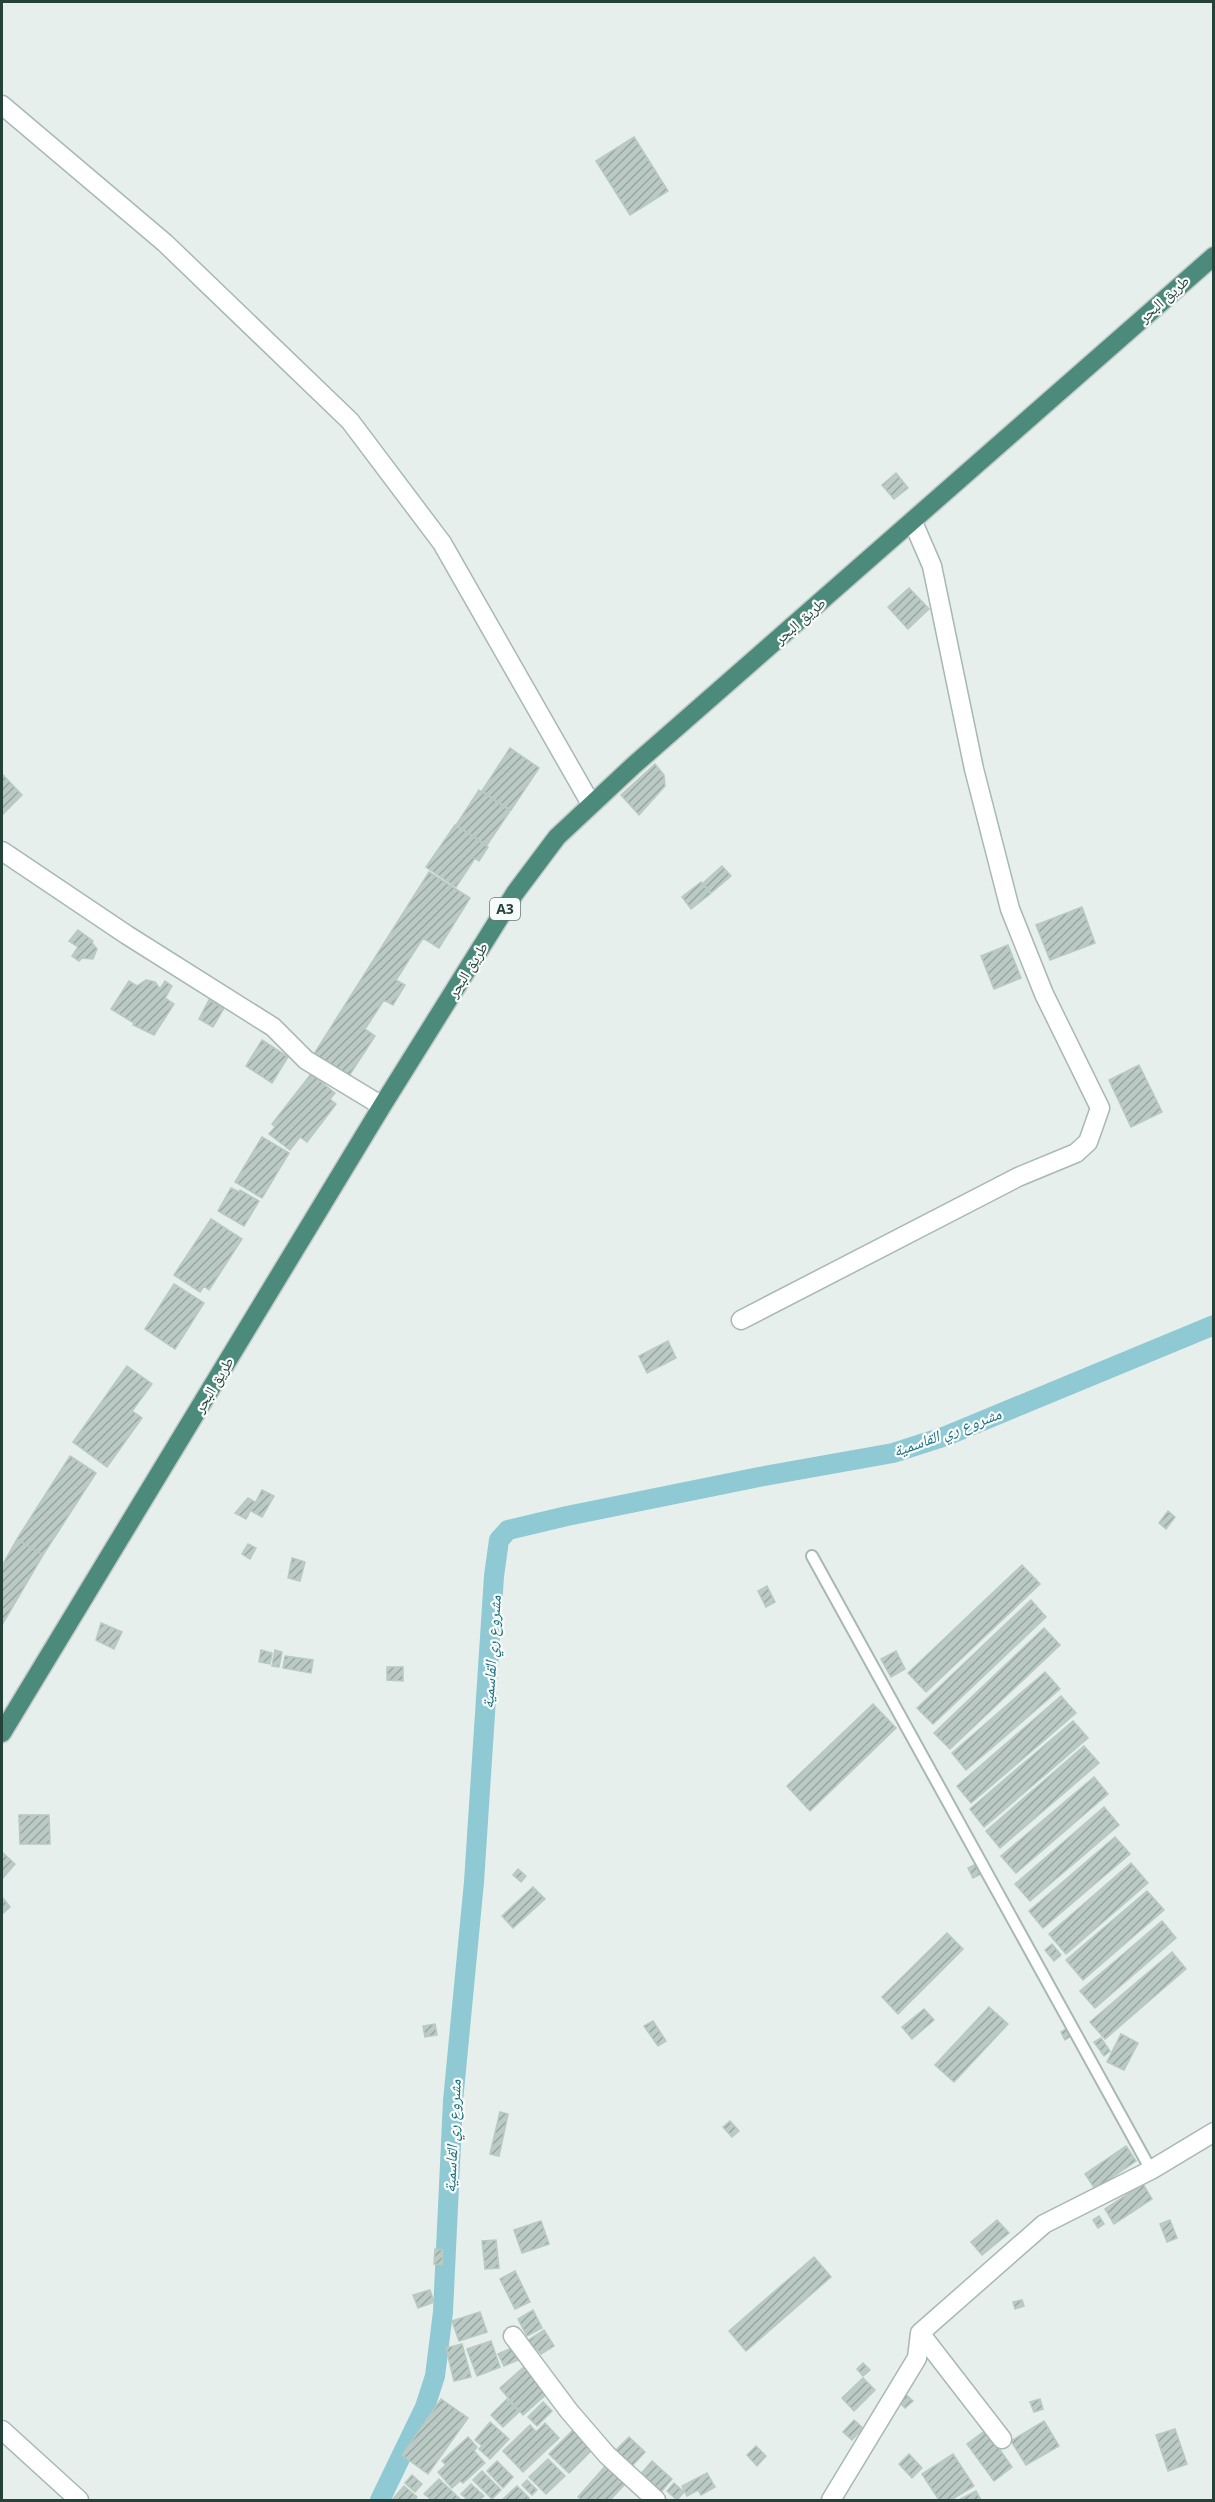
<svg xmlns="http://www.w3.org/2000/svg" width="1215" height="2502" font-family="'Open Sans','Noto Naskh Arabic',sans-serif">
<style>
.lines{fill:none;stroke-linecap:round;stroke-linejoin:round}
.canal{stroke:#8ec9d4;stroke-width:20}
.building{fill:url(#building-hatch);stroke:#b8c9c2;stroke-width:1.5}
.service-casing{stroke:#a8b8b2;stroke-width:14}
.minor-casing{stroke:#a8b8b2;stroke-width:21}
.trunk-casing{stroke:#c2cac8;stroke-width:21}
.service{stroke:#fff;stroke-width:10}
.minor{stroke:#fff;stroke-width:18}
.trunk{stroke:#4c8a7c;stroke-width:18}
.labels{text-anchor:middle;stroke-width:4.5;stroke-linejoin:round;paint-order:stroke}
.shield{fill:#f7fbf9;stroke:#637a73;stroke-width:1.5}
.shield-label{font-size:14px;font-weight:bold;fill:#24423a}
.street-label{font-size:15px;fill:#24423a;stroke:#f7fbf9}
.water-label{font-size:16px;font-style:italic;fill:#1c6f80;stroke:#f7fbf9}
</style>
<defs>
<pattern id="building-hatch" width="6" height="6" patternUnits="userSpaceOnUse" patternTransform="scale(1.5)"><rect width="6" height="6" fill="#bbcac4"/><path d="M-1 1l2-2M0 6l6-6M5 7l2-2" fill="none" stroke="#98a6a0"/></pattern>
</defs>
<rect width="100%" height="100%" fill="#e6efeb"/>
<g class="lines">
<path class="canal" d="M380 2500 425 2407 435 2376 443 2312 453 2101 474 1882 494 1576 499 1540 508 1530 567 1516 759 1477 893 1453 946 1436 1214 1325"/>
</g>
<path class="building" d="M634 137 668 191 630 215 596 161Z
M896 473 908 488 894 499 882 485Z
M909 588 929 609 908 629 888 607Z
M510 748 539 768 511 810 482 791Z
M655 764 664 775 665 786 639 815 621 795Z
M2 774 22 795 2 815Z
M479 790 510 811 487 845 456 825Z
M455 825 488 847 479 861 475 858 456 887 426 867Z
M722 866 731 876 711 893 703 883Z
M429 872 470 898 439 948 423 938 396 980 405 985 393 1005 384 1000 365 1029 375 1036 349 1076 314 1054Z
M701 882 710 894 691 909 682 897Z
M1082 907 1095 943 1050 960 1036 925Z
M78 930 93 941 92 943 97 949 93 959 82 958 79 961 72 956 78 947 69 941Z
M1008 945 1021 978 994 989 981 956Z
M146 980 155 982 160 989 165 981 172 986 165 998 174 1004 154 1035 133 1025 134 1023 111 1009 129 981 137 986Z
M209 1000 224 1008 213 1027 199 1019Z
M262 1040 288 1057 272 1083 246 1066Z
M1139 1065 1162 1112 1131 1127 1109 1080Z
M311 1074 335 1093 330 1099 336 1104 307 1142 300 1137 290 1150 269 1134 275 1127 272 1124Z
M262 1137 289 1153 262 1198 235 1182Z
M231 1188 239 1192 240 1190 259 1201 244 1226 218 1211Z
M211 1219 242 1239 209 1290 204 1286 200 1292 174 1275Z
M174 1284 204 1303 175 1349 145 1329Z
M668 1341 676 1358 647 1373 639 1356Z
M127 1366 152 1384 132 1411 142 1418 107 1467 73 1442Z
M70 1456 96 1473 43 1555 17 1539Z
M262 1490 274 1496 262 1517 251 1511Z
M248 1498 255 1502 246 1519 235 1513Z
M1168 1511 1175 1517 1166 1529 1159 1523Z
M17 1539 43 1555 2 1625V1566Z
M248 1544 256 1548 250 1559 242 1554Z
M292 1558 305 1562 300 1581 288 1578Z
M1022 1565 1040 1584 926 1692 908 1673Z
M767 1586 775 1602 766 1607 758 1591Z
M1031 1600 1046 1617 933 1724 917 1708Z
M101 1623 122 1632 114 1649 96 1640Z
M1044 1628 1060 1645 950 1749 934 1733Z
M261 1650 272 1653 270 1664 259 1662Z
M275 1650 282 1652 279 1667 272 1666Z
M896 1651 905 1669 891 1677 881 1659Z
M285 1656 313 1660 311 1673 283 1668Z
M387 1667H403V1681L387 1680Z
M1045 1672 1060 1689 966 1770 952 1753Z
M1061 1696 1076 1713 971 1803 957 1786Z
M873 1704 896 1728 810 1811 787 1786Z
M1073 1721 1088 1738 984 1827 970 1809Z
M1084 1746 1099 1763 1000 1848 986 1831Z
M1094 1777 1108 1794 1016 1873 1001 1856Z
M1104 1807 1119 1825 1030 1901 1015 1884Z
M19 1815H49L50 1844H20Z
M1115 1837 1130 1854 1043 1928 1029 1911Z
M2 1852 15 1864 2 1879Z
M978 1863 983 1873 973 1878 968 1868Z
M1131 1863 1148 1883 1066 1954 1049 1934Z
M518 1869 526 1876 521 1882 513 1875Z
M533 1887 545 1899 513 1928 502 1916Z
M1147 1891 1164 1910 1083 1980 1066 1960Z
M2 1897 10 1907 2 1914Z
M1162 1921 1176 1938 1095 2008 1080 1991Z
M947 1933 963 1949 898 2014 882 1997Z
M1052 1944 1061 1955 1054 1961 1045 1950Z
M1172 1952 1186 1969 1105 2039 1090 2022Z
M989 2007 1008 2024 954 2082 935 2065Z
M924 2009 934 2020 912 2039 902 2027Z
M653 2021 666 2041 658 2046 644 2026Z
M435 2024 437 2035 425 2037 423 2026Z
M1069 2027 1074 2034 1065 2040 1061 2032Z
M1121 2034 1138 2043 1124 2070 1107 2062Z
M1101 2038 1110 2051 1104 2056 1094 2042Z
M500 2112 508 2114 499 2156 490 2154Z
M730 2121 739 2131 732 2137 723 2127Z
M1126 2146 1136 2161 1095 2189 1085 2174Z
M1143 2184 1152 2199 1114 2224 1105 2209Z
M1099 2216 1104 2224 1098 2228 1093 2220Z
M997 2220 1009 2233 982 2255 971 2242Z
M1170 2220 1177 2238 1167 2242 1160 2224Z
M541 2221 549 2244 522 2253 514 2230Z
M496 2240 499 2268 485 2269 482 2241Z
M435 2249 443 2250 442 2265 434 2264Z
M814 2257 831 2277 746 2351 729 2331Z
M515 2271 530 2302 515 2309 500 2279Z
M430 2290 434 2302 418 2308 413 2295Z
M1022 2300 1024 2306 1015 2309 1013 2302Z
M533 2310 542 2328 527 2336 518 2319Z
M480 2312 487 2332 459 2341 452 2321Z
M544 2330 554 2346 541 2354 537 2349 533 2351 527 2341Z
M491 2341 500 2367 477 2376 467 2349Z
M462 2344 471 2377 454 2381 446 2348Z
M512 2348 518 2360 504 2366 498 2354Z
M863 2363 870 2370 863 2376 857 2369Z
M526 2365 549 2392 523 2415 500 2388Z
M863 2378 875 2390 854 2411 842 2398Z
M904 2393 913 2401 905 2408 897 2400Z
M441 2399 468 2418 428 2474 402 2455Z
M507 2399 519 2412 503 2427 491 2415Z
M1040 2399 1043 2409 1034 2412 1030 2402Z
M543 2402 552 2411 537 2426 528 2417Z
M854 2420 863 2428 852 2440 843 2432Z
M1044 2421 1059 2446 1026 2465 1011 2441Z
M490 2422 509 2439 490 2459 479 2449 482 2446 475 2440Z
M545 2423 559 2438 523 2472 503 2451 530 2425 536 2432Z
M575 2428 594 2448 569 2473 549 2454Z
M1175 2429 1187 2464 1168 2471 1156 2435Z
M986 2430 1012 2467 994 2481 967 2444Z
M468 2437 477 2447 474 2451 485 2463 463 2483 460 2481 452 2488 438 2472 446 2465 442 2461Z
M629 2437 645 2452 632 2466 616 2450Z
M756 2446 766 2456 757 2466 747 2455Z
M909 2454 922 2468 912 2478 899 2464Z
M953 2454 974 2486 951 2500H939L922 2474Z
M548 2459 565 2476 546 2494 529 2477Z
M497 2461 513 2477 503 2488 487 2471Z
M652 2461 672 2479 661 2492 640 2475Z
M607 2464 627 2482 610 2500H582L578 2497Z
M482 2471 501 2490 492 2499 473 2480Z
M707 2473 715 2487 701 2495 698 2490 687 2496 682 2486Z
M412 2475 422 2484 415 2492 405 2483Z
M439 2479 461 2500H432L424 2494Z
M527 2480 537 2490 532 2495 522 2485Z
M674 2483 684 2492 677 2500 667 2491Z
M471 2484 484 2496 479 2500H468L461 2494Z
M404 2486 417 2497 415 2500H392Z
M517 2486 529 2498 526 2500H502Z
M976 2491 981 2500H959Z"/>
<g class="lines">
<defs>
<path id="service" d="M812 1556 1151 2170"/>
<path id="minor" d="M2 105 165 243 350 421 442 543 591 804
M2 851 127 935 273 1027 306 1060 382 1106
M741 1320 1018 1177 1076 1153 1088 1142 1100 1108 1044 994 1010 909 974 769 932 566 913 522
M920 2333 1002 2439
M513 2336 569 2411 607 2455 656 2500
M2 2430 79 2500
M831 2500 917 2358 920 2333 1044 2224 1151 2170 1214 2132"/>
<path id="trunk" d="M2 1733 382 1106 515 893 557 837 634 765 1214 256"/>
</defs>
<use href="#service" class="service-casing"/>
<use href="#minor" class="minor-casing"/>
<use href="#trunk" class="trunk-casing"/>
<use href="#service" class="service"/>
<use href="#minor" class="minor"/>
<use href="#trunk" class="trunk"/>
</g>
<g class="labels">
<rect class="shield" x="490" y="898" width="30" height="22" rx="4.5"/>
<g class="shield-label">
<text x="505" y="914">A3</text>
</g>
<g class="street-label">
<text transform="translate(1164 299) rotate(-42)" y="5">طريق البحر</text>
<text transform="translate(800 621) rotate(-41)" y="5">طريق البحر</text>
<text transform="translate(468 970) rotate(-58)" y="5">طريق البحر</text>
<text transform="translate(214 1385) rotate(-59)" y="5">طريق البحر</text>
</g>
<g class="water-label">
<text transform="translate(947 1432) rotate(-20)" y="6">مشروع ري القاسمية</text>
<text transform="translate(491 1652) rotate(-86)" y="6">مشروع ري القاسمية</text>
<text transform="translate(452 2136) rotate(-87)" y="6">مشروع ري القاسمية</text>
</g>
</g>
<rect width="1215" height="2502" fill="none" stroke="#24423a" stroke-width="6"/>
</svg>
